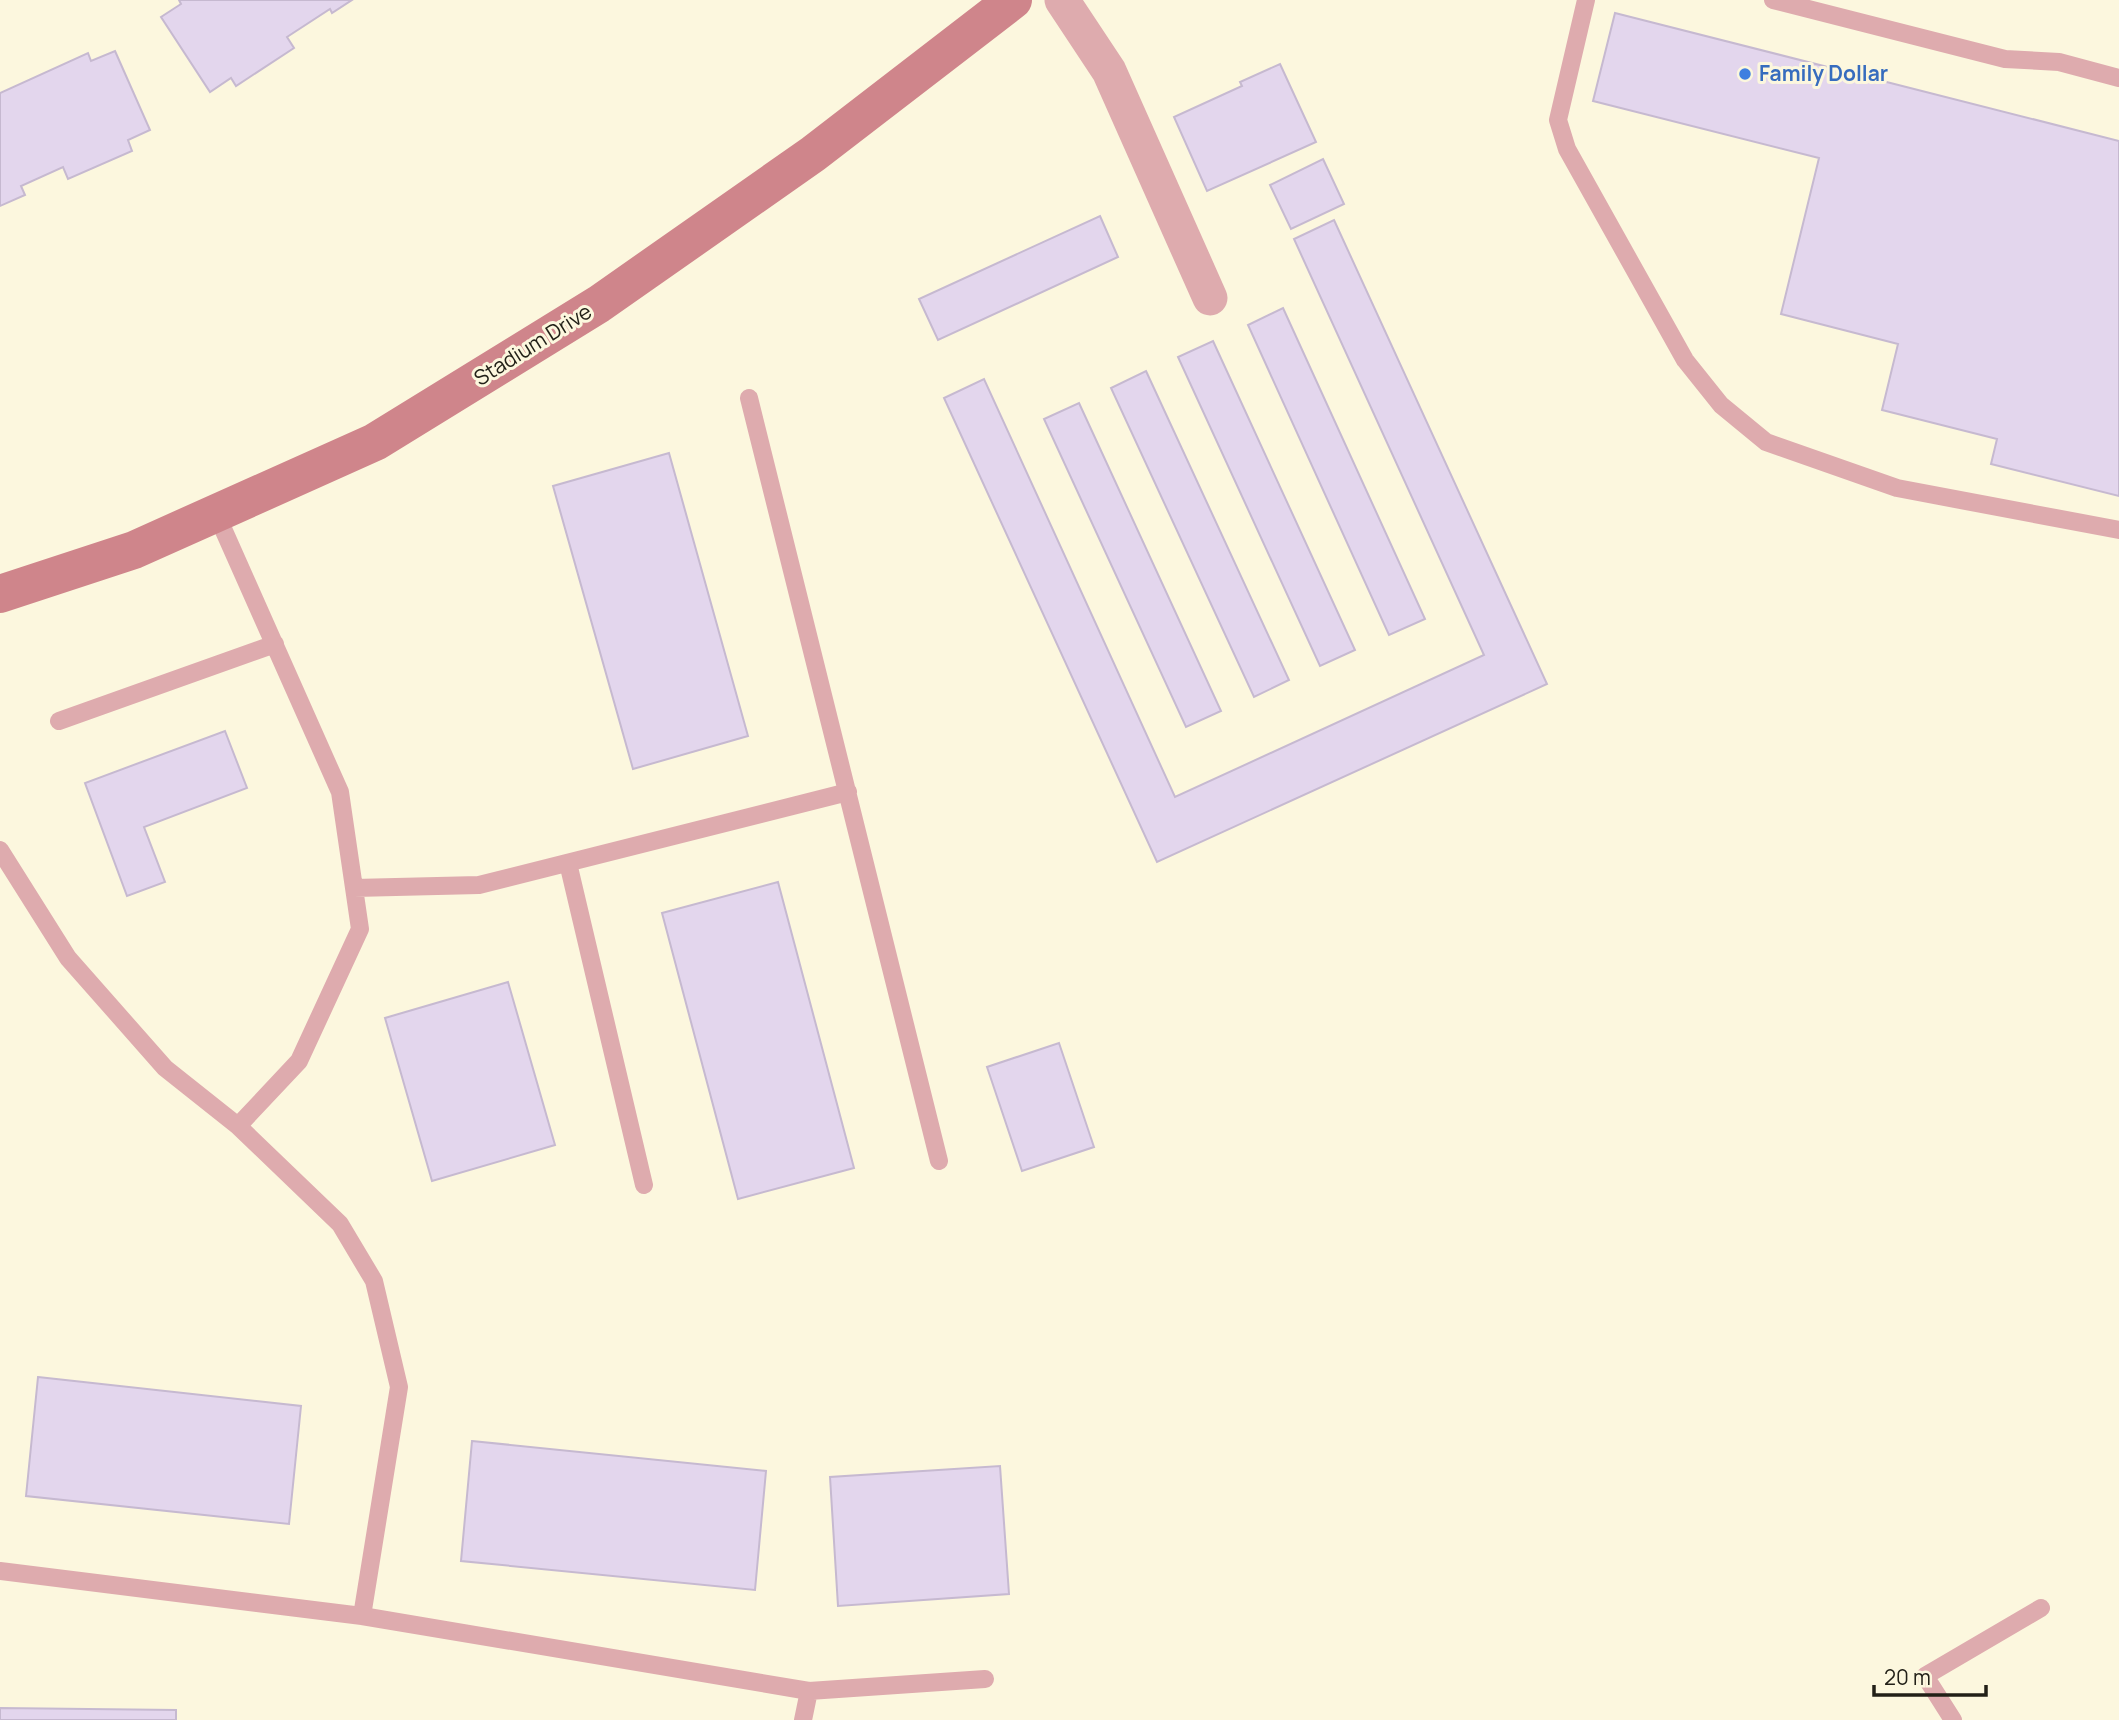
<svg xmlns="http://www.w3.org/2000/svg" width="2119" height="1720" font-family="Manrope,sans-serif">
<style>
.building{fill:#e3d6ed;stroke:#c6b9d0;stroke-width:2}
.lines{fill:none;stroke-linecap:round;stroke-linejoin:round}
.lane{stroke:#deabae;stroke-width:18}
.street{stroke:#deabae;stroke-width:35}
.secondary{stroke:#cf858b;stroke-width:38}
.shop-dot{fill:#3f7fe0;stroke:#fcf7de;stroke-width:2.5}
.labels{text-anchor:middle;stroke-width:6;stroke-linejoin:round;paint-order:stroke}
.shop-label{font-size:21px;font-weight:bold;fill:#366cbe;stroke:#fcf7de;text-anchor:start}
.street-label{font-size:21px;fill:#222017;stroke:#fcf7de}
</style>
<rect width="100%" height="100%" fill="#fcf7de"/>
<path class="building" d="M179 0H352L332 13 330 9 287 37 294 48 236 86 231 78 210 92 161 17 181 4Z
M1615 13 2119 141V496L1991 464 1997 439 1882 410 1898 344 1781 314 1819 158 1593 101Z
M115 51 150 130 128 140 132 151 68 179 63 167 21 186 25 195 0 206V93L88 53 91 61Z
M1280 64 1316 142 1207 191 1174 117 1242 86 1240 82Z
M1323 159 1344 204 1291 229 1270 185Z
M1100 216 1118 257 938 340 919 299Z
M1334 220 1547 684 1157 862 944 398 984 379 1175 797 1484 655 1294 239Z
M1283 308 1425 619 1389 635 1248 325Z
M1213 341 1355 650 1320 666 1178 357Z
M1146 371 1289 680 1254 697 1111 388Z
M1079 403 1221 711 1186 727 1044 419Z
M669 453 748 736 633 769 553 486Z
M225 731 247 788 144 827 165 882 127 896 85 783Z
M778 882 854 1168 738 1199 662 913Z
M508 982 555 1145 432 1181 385 1018Z
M1059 1043 1094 1147 1022 1171 987 1067Z
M38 1377 301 1406 289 1524 26 1496Z
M472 1441 766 1471 755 1590 461 1561Z
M1000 1466 1009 1594 838 1606 830 1477Z
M0 1708 176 1710V1720H0Z"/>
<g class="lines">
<path class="lane" d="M1586 0 1558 120 1567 149 1685 360 1721 405 1766 442 1897 488 2119 530
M1773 0 2005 59 2059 62 2119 78
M749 398 939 1161
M59 721 275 644
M0 850 68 958 165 1068 238 1126 299 1061 360 929 340 792 216 513
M568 863 644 1185
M354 888 479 885 848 792
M238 1126 340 1224 374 1281 399 1387 362 1616 809 1691 985 1679
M0 1571 362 1616
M803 1720 809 1691
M1953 1720 1925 1676 2041 1608"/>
<path class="street" d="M1062 0 1109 71 1210 298"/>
<path class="secondary" d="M0 594 134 550 375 442 599 304 813 154 1013 0"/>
</g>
<circle class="shop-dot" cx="1745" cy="74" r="7"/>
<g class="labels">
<g class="shop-label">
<text x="1759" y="81">Family Dollar</text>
</g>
<g class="street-label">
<text transform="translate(533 345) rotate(-32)" y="7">Stadium Drive</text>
</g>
</g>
<path d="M1874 1685v10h112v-10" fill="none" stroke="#222017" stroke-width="3.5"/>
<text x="1884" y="1685" font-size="21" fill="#222017" stroke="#fcf7de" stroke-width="5" paint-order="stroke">20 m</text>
</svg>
